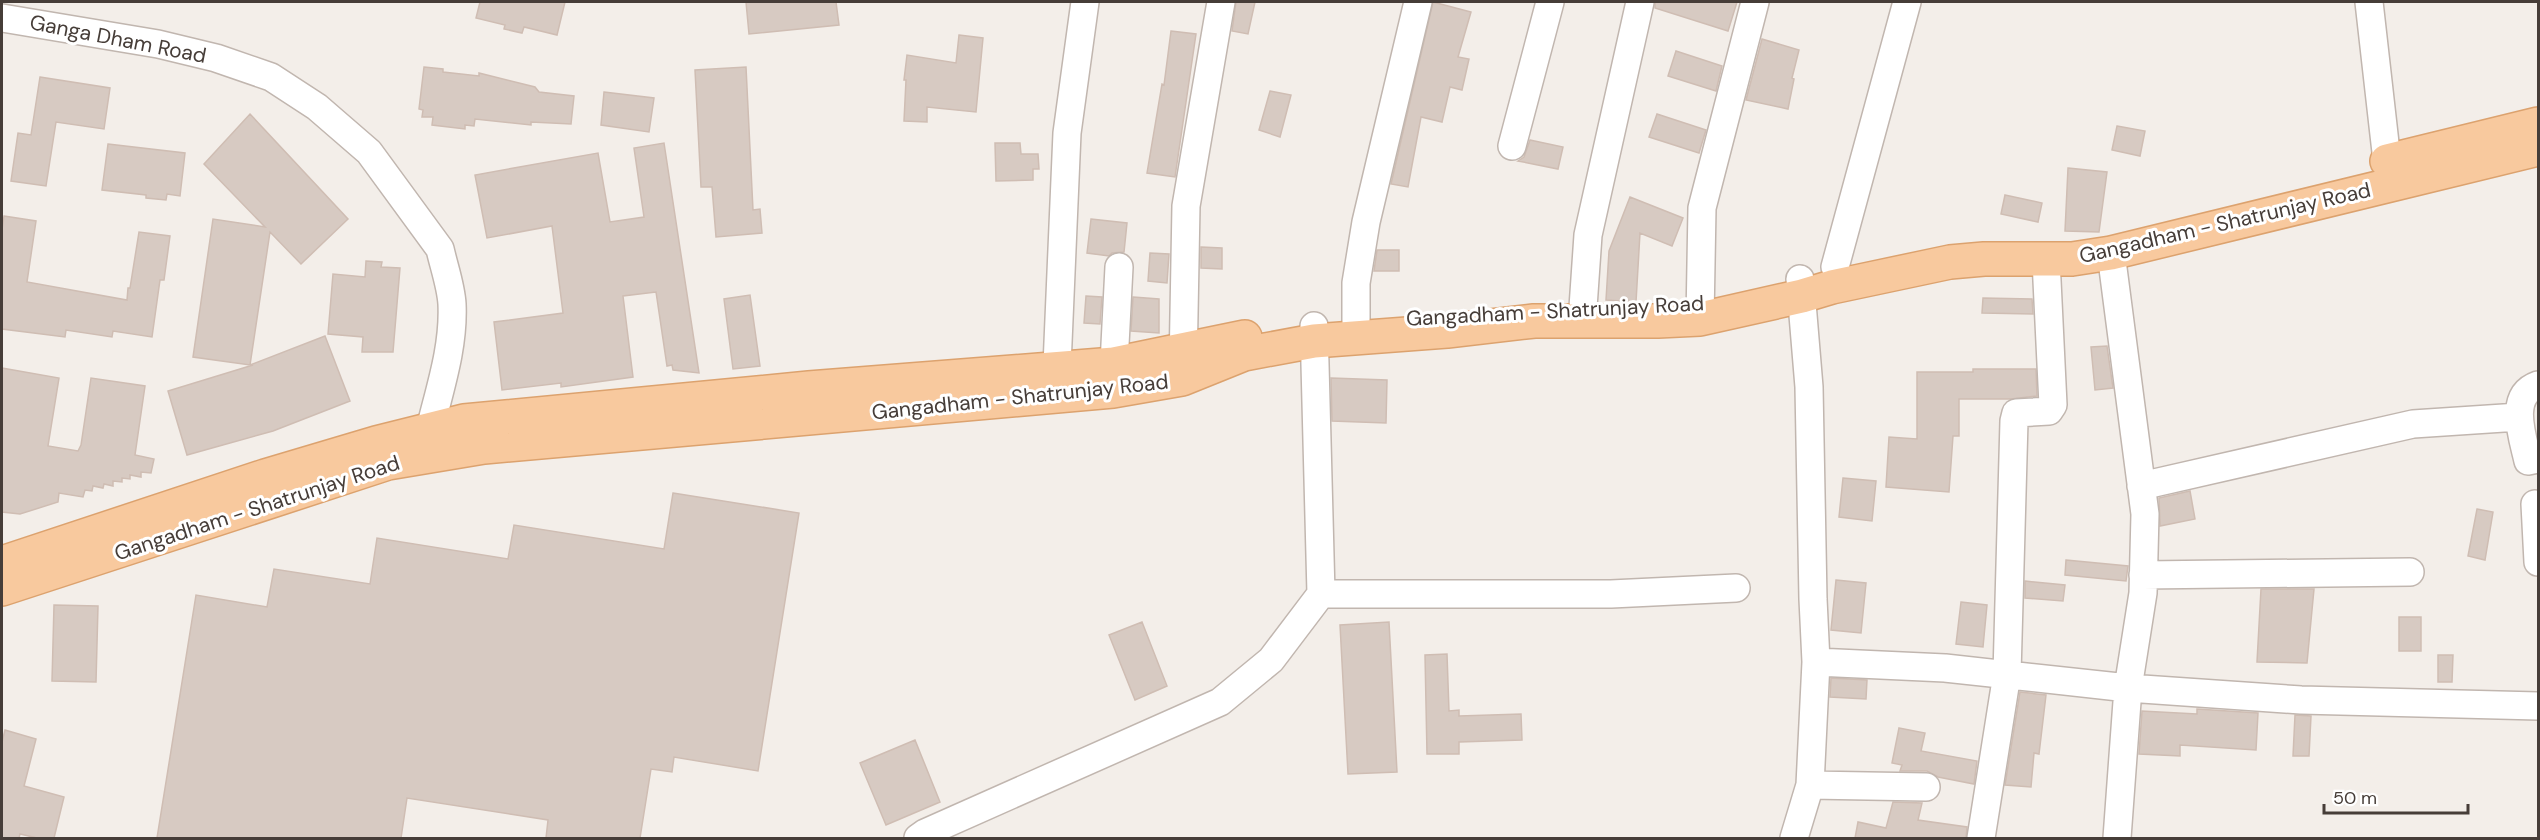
<svg xmlns="http://www.w3.org/2000/svg" width="2540" height="840" font-family="'DM Sans',sans-serif">
<style>
.building{fill:#d7cac2;stroke:#cfbdb3;stroke-width:1.5}
.lines{fill:none;stroke-linecap:round;stroke-linejoin:round}
.minor-casing{stroke:#c1b6af;stroke-width:30}
.major-casing{stroke:#dca26e;stroke-width:36}
.minor{stroke:#fff;stroke-width:27}
.major{stroke:#f8c99e;stroke-width:33}
.labels{text-anchor:middle;stroke-width:6;stroke-linejoin:round;paint-order:stroke}
.street-label{font-size:21px;fill:#463d38;stroke:#fff}
</style>
<rect width="100%" height="100%" fill="#f3eee9"/>
<path class="building" d="M480 2H565L557 35 524 27 522 33 504 29 505 25 476 18Z
M746 2H836L839 25 749 34Z
M1236 2H1255L1248 34 1232 31Z
M1433 2 1471 12 1458 57 1469 59 1462 90 1450 87 1442 122 1421 117 1408 187 1391 184Z
M1655 2H1737L1728 31 1655 8Z
M1171 31 1196 34 1175 177 1147 173 1162 84 1164 85Z
M959 35 983 38 976 112 927 107V122L904 121 906 80H904L907 55 956 63Z
M1762 39 1799 50 1792 78 1794 79 1788 109 1746 100Z
M1676 51 1722 66 1716 91 1668 76Z
M424 67 443 69V72L479 76V73L535 87 539 92 574 96 571 124 531 122V125L475 119 474 126 465 125V129L432 125 433 117H422L423 110 419 109Z
M746 67 753 210 760 209 762 233 716 237 712 187H701L695 70Z
M40 77 110 88 104 129 56 122 46 186 11 181 18 133 31 135Z
M1270 91 1291 95 1280 137 1259 130Z
M604 92 654 98 649 132 601 125Z
M250 114 348 219 301 264 270 232 250 365 193 357 213 219 265 227 204 164Z
M1657 114 1706 130 1699 153 1649 137Z
M2117 126 2145 131 2140 156 2112 150Z
M1530 140 1563 147 1558 169 1518 161 1524 157Z
M664 143 699 373 673 370 672 365 667 366 656 292 623 296 633 377 561 387V383L502 390 494 322 563 313 552 226 487 238 475 175 598 153 610 222 644 217 634 148Z
M995 143H1020L1021 154H1038L1039 169H1033V180L996 181Z
M108 144 185 153 180 196 167 194 166 200 146 198V195L102 190Z
M2068 168 2107 172 2099 232 2065 231Z
M2005 195 2042 203 2038 222 2001 214Z
M1630 197 1683 218 1672 246 1640 233 1636 302 1606 300 1609 251Z
M4 216 36 221 27 282 127 300 128 288H130L139 232 170 236 164 280H160L152 337 113 331 112 337 66 330 65 337 2 329V230Z
M1091 219 1127 223 1124 252 1112 253 1109 256 1087 253Z
M1201 247 1222 248V269L1201 268Z
M1377 250H1399V271H1374Z
M1150 253 1169 254 1167 283 1148 281Z
M366 261 382 262 381 267 400 268 393 352H362L363 337 328 334 333 274 365 277Z
M750 295 760 366 733 369 724 299Z
M1086 296 1102 297 1100 324 1084 323Z
M1133 297 1159 299V333L1131 331Z
M1983 298 2032 299 2033 314 1982 313Z
M325 336 350 401 273 431 187 455 168 391 253 365H250Z
M2107 346 2113 388 2095 390 2091 347Z
M2 368 59 378 48 446 78 451 81 445 91 378 145 386 135 455 154 459 151 473 141 472V477L130 475V479L122 478V482L113 481V486L104 484 103 488 93 486 92 491 85 490 83 497 59 493 58 502 20 514 2 512Z
M1973 369H2036L2037 396 2011 399H1959V436H1953L1949 492 1886 487 1889 437 1917 439V372H1973Z
M1331 378 1387 380 1386 423 1332 421Z
M1843 478 1876 481 1872 521 1839 517Z
M2190 491 2195 519 2160 526 2159 498Z
M673 493 799 513 758 771 674 757 672 772 651 769 640 838H546L548 820 407 798 401 838H157L196 595 267 607 274 569 370 584 377 538 508 559 514 525 664 549Z
M2477 509 2493 512 2485 560 2468 556Z
M2066 560 2128 566 2126 581 2065 575Z
M1836 580 1866 583 1861 633 1831 630Z
M2025 581 2065 585 2063 601 2025 598Z
M2261 589H2314L2307 663 2257 662Z
M1961 602 1987 605 1983 647 1956 644Z
M54 605 98 606 96 682 52 681Z
M2399 617H2421V651H2399Z
M1142 622 1167 686 1135 700 1109 635Z
M1389 622 1397 772 1348 774 1340 625Z
M1447 654 1449 711 1459 710V716L1521 714 1522 740 1459 742V754H1427L1425 655Z
M2438 655H2453L2452 682H2438Z
M1831 678 1867 680 1866 699 1830 697Z
M2020 692 2046 695 2039 754 2034 753 2031 787 2005 785Z
M2197 709 2258 713 2256 750 2180 745V756L2139 754 2142 711 2197 714Z
M2295 715 2311 716 2309 756H2293Z
M1899 728 1925 733 1921 751 1977 761 1974 784 1938 777 1927 771H1900L1902 765 1892 763Z
M5 730 36 739 24 786 64 797 54 838H37L20 834 19 838H2V742Z
M915 740 940 802 886 825 860 763Z
M1893 802 1922 803 1918 820 1967 827 1966 838H1855L1858 822 1886 828Z"/>
<g class="lines">
<defs>
<path id="minor" d="M2369 2 2387 161
M2 18 158 44 216 58 271 77 317 107 369 152 440 249C444 267 451 286 452 304 454 347 440 388 430 429
M1512 146 1550 2
M2111 253 2145 514 2143 593 2128 688 2117 838
M1835 267 1907 2
M1700 319 1702 208 1755 2
M1582 322 1588 235 1640 2
M1314 326 1321 594H1611L1736 588
M1356 338V283L1366 222 1418 2
M1114 364 1119 267
M1183 368 1186 206 1221 2
M2538 385C2507 396 2523 438 2528 461L2538 459
M1056 389 1067 133 1085 2
M2141 486 2413 424 2519 417
M2535 504 2538 562
M2143 575 2410 572
M1816 662 1945 668 2128 688 2301 700 2538 706
M1810 785 1926 787
M918 838 925 833 1220 702 1271 660 1321 594
M1794 838 1810 785 1816 662 1813 599 1809 387 1800 279
M1981 838 2007 674 2014 421 2016 413 2049 411 2053 405 2046 260"/>
<path id="major" d="M2387 161 2538 124
M2 563 265 476 376 443 464 421 809 388 1114 364 1245 337
M2 589 388 463 484 447 1113 391 1182 379 1244 354 1314 341 1447 331 1534 321H1658L1700 319 1802 296 1832 287 1950 262 1984 259H2072L2111 253 2538 149"/>
</defs>
<use href="#minor" class="minor-casing"/>
<use href="#major" class="major-casing"/>
<use href="#minor" class="minor"/>
<use href="#major" class="major"/>
</g>
<g class="labels">
<g class="street-label">
<text transform="translate(118 39) rotate(11)" y="7">Ganga Dham Road</text>
<text transform="translate(2225 223) rotate(-13)" y="7">Gangadham - Shatrunjay Road</text>
<text transform="translate(1555 311) rotate(-3)" y="7">Gangadham - Shatrunjay Road</text>
<text transform="translate(1020 397) rotate(-6)" y="7">Gangadham - Shatrunjay Road</text>
<text transform="translate(257 508) rotate(-18)" y="7">Gangadham - Shatrunjay Road</text>
</g>
</g>
<rect width="2540" height="840" fill="none" stroke="#463d38" stroke-width="6"/>
<path d="M2324 804v9h144v-9" fill="none" stroke="#463d38" stroke-width="3"/>
<text x="2333" y="804" font-size="18" fill="#463d38" stroke="#ffffff" stroke-width="4.5" paint-order="stroke">50 m</text>
</svg>
